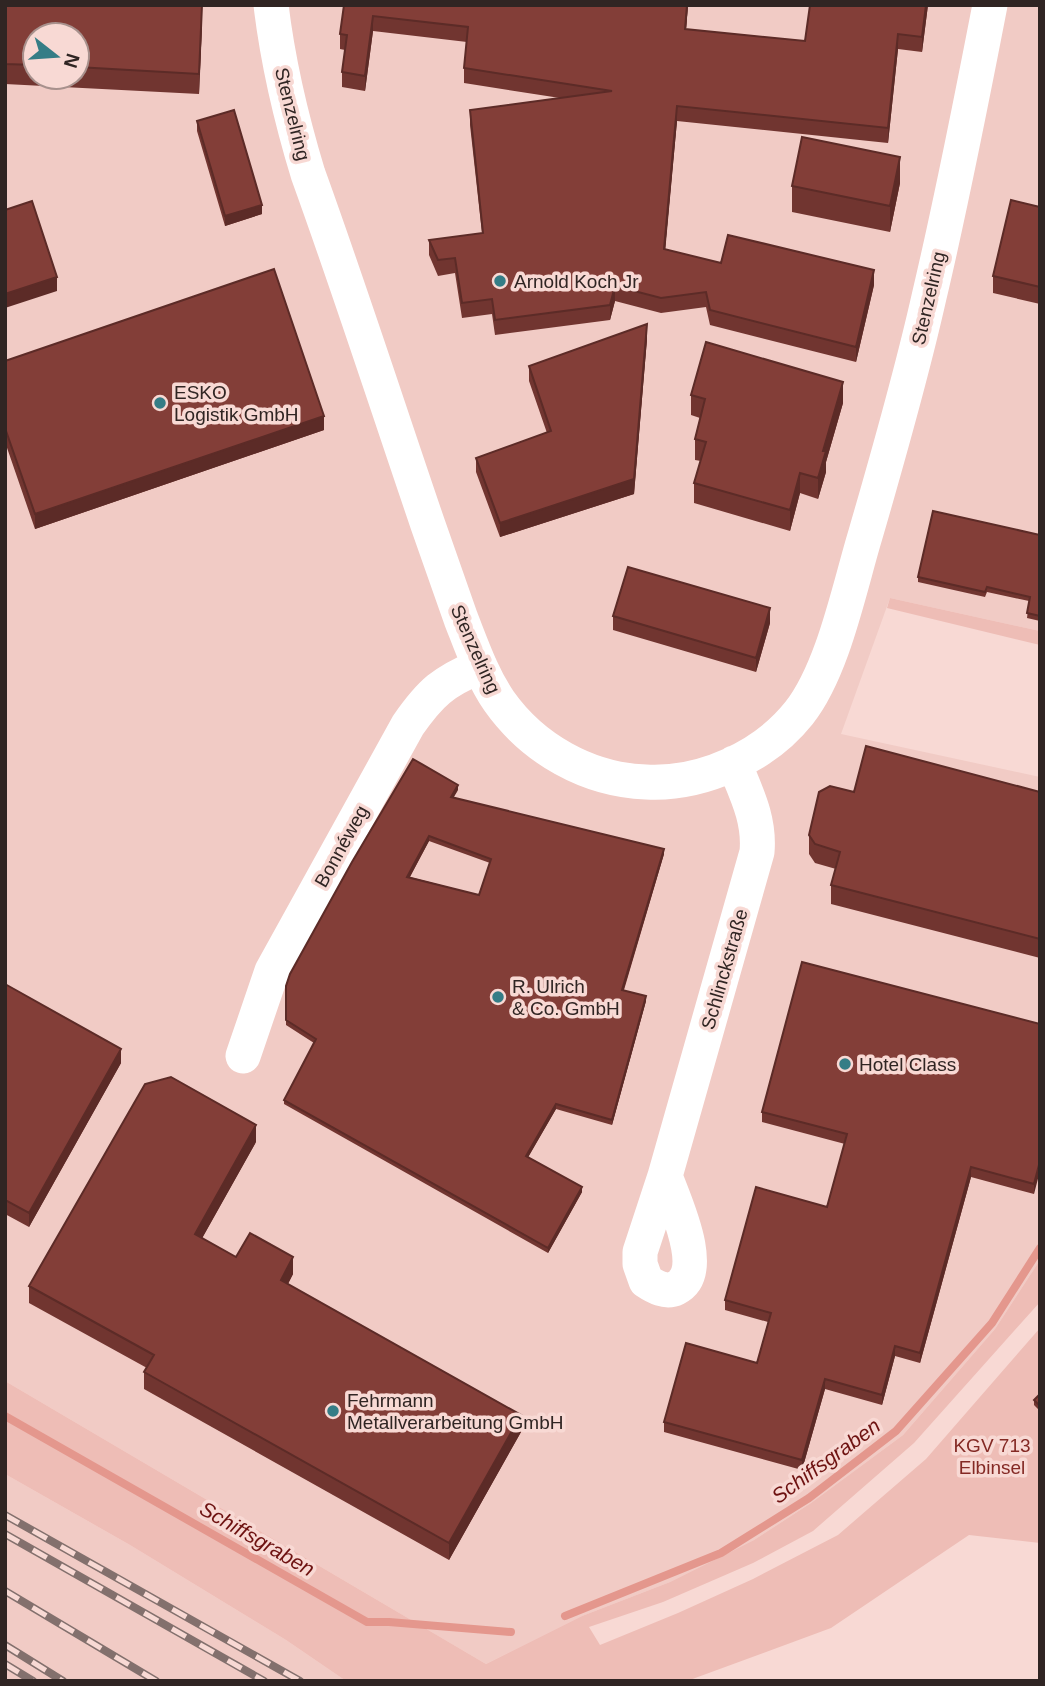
<svg xmlns="http://www.w3.org/2000/svg" width="1045" height="1686" font-family="Helvetica,sans-serif">
<style>
.built{fill:#f1cbc5;fill-rule:evenodd}
.green{fill:#eebdb6}
.lines{fill:none;stroke-linecap:round;stroke-linejoin:round}
.stream{stroke:#e4978d;stroke-width:8}
.minor{stroke:#fff;stroke-width:35}
.rail-casing{stroke:#83706d;stroke-width:8}
.rail{stroke:#f8d9d4;stroke-width:5;stroke-dasharray:16;stroke-linecap:butt}
.wall{fill:#713530;fill-rule:evenodd}
.shaded-wall{fill:#5c2b27}
.building{fill:#833e38;stroke:#5c2b27;stroke-width:2;fill-rule:evenodd}
.poi-dot{fill:#357d86;stroke:#f8d9d4;stroke-width:2.5}
.labels{text-anchor:middle;stroke-width:7;stroke-linejoin:round;paint-order:stroke}
.street-label{font-size:19px;fill:#302523;stroke:#f8d9d4}
.poi-label{font-size:19px;fill:#302523;stroke:#f8d9d4;text-anchor:start}
.park-label{font-size:19px;fill:#842924;stroke:#f8d9d4}
.water-label{font-size:21px;font-style:italic;fill:#6e1211;stroke:#f8d9d4}
</style>
<rect width="100%" height="100%" fill="#f8d9d4"/>
<path class="built" d="M5 5H1040V631L890 598 841 734 1040 777V1260L995 1329 903 1435 811 1503 754 1540 670 1582 582 1616 486 1664 5 1381ZM35 35H77V77H35Z
M5 1474 130 1545 286 1640 346 1681H5Z"/>
<path class="green" d="M890 598 1040 631V645L887 608Z
M1040 1260V1302L914 1443 813 1531 753 1563 663 1602 589 1627 600 1645 678 1613 753 1579 838 1535 926 1459 1040 1328V1543L969 1535 831 1628 687 1681H346L286 1640 130 1545 5 1474V1381L486 1664 582 1616 670 1582 754 1540 811 1503 903 1435 995 1329Z"/>
<g class="lines">
<path class="stream" d="M5 1416 367 1622H389L511 1632
M565 1616 721 1553 809 1498 896 1431 992 1323 1040 1248"/>
<path class="minor" d="M271 5C278 63 291 118 308 174 350 290 388 408 428 525 439 557 450 588 461 619 472 647 482 676 499 701 533 749 588 780 646 782 702 785 764 757 799 713 833 670 849 589 865 536 888 457 911 377 929 297 952 200 971 103 990 5
M243 1056 272 971 408 725C431 692 443 682 480 666
M665 1176C674 1201 708 1272 676 1288 666 1293 655 1287 646 1281L640 1264V1252L665 1176 757 852C760 819 746 793 734 763"/>
<defs>
<path id="rail" d="M5 1515 300 1681
M5 1534 264 1681
M5 1591 156 1681
M5 1645 63 1681
M5 1664 33 1681"/>
</defs>
<use href="#rail" class="rail-casing"/>
<use href="#rail" class="rail"/>
</g>
<path class="wall" d="M5 5 202 24 199 94 5 84ZM35 35H77V77H35Z
M344 5H688L686 29 805 41 810 5H928L922 52 898 49 888 143 677 121 665 249 721 263 874 285 856 362 710 325 706 307 661 313 615 301 610 320 495 335 492 314 462 318 455 273 438 276 429 255V240L482 233 470 125V110L560 98 464 83V68L467 42 373 31 365 91 342 87V72L345 50 340 49V34Z
M197 121 262 214 225 226 197 131Z
M900 183 890 232 792 212V186Z
M1040 207V304L993 293V276Z
M647 339 634 494 500 537 476 472V458L547 433 529 381V366Z
M5 361 324 430 35 529 5 442Z
M691 395 843 403 826 462V472L818 499 800 493 790 531 694 503V483L701 461 695 460V439L700 418 691 415Z
M1040 535V621L1027 618 1029 601 987 592 985 597 918 582V577Z
M613 616 770 623 756 672 613 630Z
M458 790 453 797 664 854 624 990 646 1001 612 1125 556 1109 528 1157 582 1192 548 1253 284 1104V1100L314 1043 286 1025V986ZM429 841 490 863 479 895 410 877Z
M854 792H1040V958L831 904V885L836 869 815 863 809 854V835Z
M5 984 121 1063 29 1227 5 1214Z
M1040 1024 1034 1194 971 1177 920 1363 895 1356 882 1405 825 1389 802 1470 664 1432V1422L757 1363 768 1322 725 1310V1300L827 1207 845 1144 762 1122V1112Z
M256 1142 202 1238 236 1257 293 1274 288 1284 521 1432 449 1560 144 1389V1372L147 1368 29 1303V1286Z
M1040 1394V1411L1034 1405V1400Z"/>
<path class="shaded-wall" d="M202 5V24L199 94V74Z
M687 5H688L685 44V29Z
M926 5H928L922 52V37Z
M373 16V31L365 91V76Z
M898 34V49L888 143V128Z
M677 106V121L664 264V249Z
M900 157V183L890 232V206Z
M262 205V214L225 226V216Z
M874 270V285L856 362V347Z
M57 277V291L5 308V294Z
M615 286V301L610 320V305Z
M647 324V339L634 494 500 537V523Z
M843 382V403L826 462V472L818 499V478L823 451Z
M324 416V430L35 529V514Z
M800 473V493L790 531V510Z
M770 608V623L756 672V658Z
M458 785V790L451 802V797Z
M429 836V841L407 882V877Z
M664 849V854L622 995V990Z
M646 996V1001L612 1125V1120Z
M121 1049V1063L29 1227V1213Z
M556 1104V1109L526 1161V1156Z
M256 1125V1142L195 1251V1234Z
M1040 1161V1171L1034 1194V1184Z
M971 1167V1177L920 1363V1353Z
M582 1187V1192L548 1253V1248Z
M293 1257V1274L281 1297V1280Z
M895 1346V1356L882 1405V1395Z
M825 1379V1389L802 1470V1460Z
M521 1415V1432L449 1560V1543Z"/>
<path class="building" d="M5 5H202L199 74 77 67V35H35V65L5 64Z
M344 5H687L685 29 805 41 810 5H926L922 37 898 34 888 128 677 106 664 249 721 263 728 235 874 270 856 347 710 310 706 292 661 298 615 286 610 305 495 320 492 299 462 303 455 258 438 260 429 240 483 233 470 110 612 91 464 68 468 27 373 16 365 76 342 72 347 35 340 34Z
M234 110 262 205 225 216 197 121Z
M802 137 900 157 890 206 792 186Z
M1011 200 1040 207V287L993 276Z
M32 201 57 277 5 294V210Z
M274 269 324 416 35 514 5 428V361Z
M647 324 634 479 500 523 476 458 551 431 529 366Z
M706 342 843 382 823 451H826L818 478 800 473 790 510 694 483 706 442 695 439 705 399 691 395Z
M933 511 1040 535V616L1027 613 1030 597 987 587 985 592 918 577Z
M628 567 770 608 756 658 613 616Z
M866 746 1040 792V939L831 885 840 852 815 844 809 835 819 792 830 786 854 792Z
M413 759 458 785 451 797 664 849 622 990 646 996 612 1120 556 1104 526 1156 582 1187 548 1248 284 1100 316 1039 286 1020V986L290 974 352 862ZM429 836 491 859 479 895 407 877Z
M802 962 1040 1024V1161L1034 1184 971 1167 920 1353 895 1346 882 1395 825 1379 802 1460 664 1422 686 1343 757 1363 771 1313 725 1300 756 1187 827 1207 847 1134 762 1112Z
M5 984 121 1049 29 1213 5 1200Z
M171 1077 256 1125 195 1234 236 1257 250 1233 293 1257 281 1280 521 1415 449 1543 144 1372 154 1355 29 1286 145 1084Z
M1040 1394V1406L1034 1400Z"/>
<g class="poi-dot">
<circle cx="500" cy="281" r="7"/>
<circle cx="160" cy="403" r="7"/>
<circle cx="498" cy="997" r="7"/>
<circle cx="845" cy="1064" r="7"/>
<circle cx="333" cy="1411" r="7"/>
</g>
<g class="labels">
<g class="street-label">
<text transform="translate(293 114) rotate(76)" y="7">Stenzelring</text>
<text transform="translate(928 298) rotate(-77)" y="7">Stenzelring</text>
<text transform="translate(476 649) rotate(66)" y="7">Stenzelring</text>
<text transform="translate(341 846) rotate(-61)" y="7">Bonnéweg</text>
<text transform="translate(724 969) rotate(-74)" y="7">Schlinckstraße</text>
</g>
<g class="poi-label">
<text x="514" y="288">Arnold Koch Jr</text>
<text x="174" y="399">ESKO<tspan x="174" dy="22">Logistik GmbH</tspan></text>
<text x="512" y="993">R. Ulrich<tspan x="512" dy="22">&amp; Co. GmbH</tspan></text>
<text x="859" y="1071">Hotel Class</text>
<text x="347" y="1407">Fehrmann<tspan x="347" dy="22">Metallverarbeitung GmbH</tspan></text>
</g>
<g class="park-label">
<text x="992" y="1452">KGV 713<tspan x="992" dy="22">Elbinsel</tspan></text>
</g>
<g class="water-label">
<text transform="translate(826 1461) rotate(-36)" y="7">Schiffsgraben</text>
<text transform="translate(257 1539) rotate(30)" y="7">Schiffsgraben</text>
</g>
</g>
<rect width="1045" height="1686" fill="none" stroke="#302523" stroke-width="14"/>
<g transform="translate(56 56) rotate(107)"><circle r="33" fill="#f8d9d4" stroke="#a8918d" stroke-width="2"/>
<path d="M0-5L12 26L0 18L-12 26Z" fill="#357d86"/>
<text y="-10" font-size="19" font-weight="bold" text-anchor="middle" fill="#302523">N</text>
</g>
</svg>
